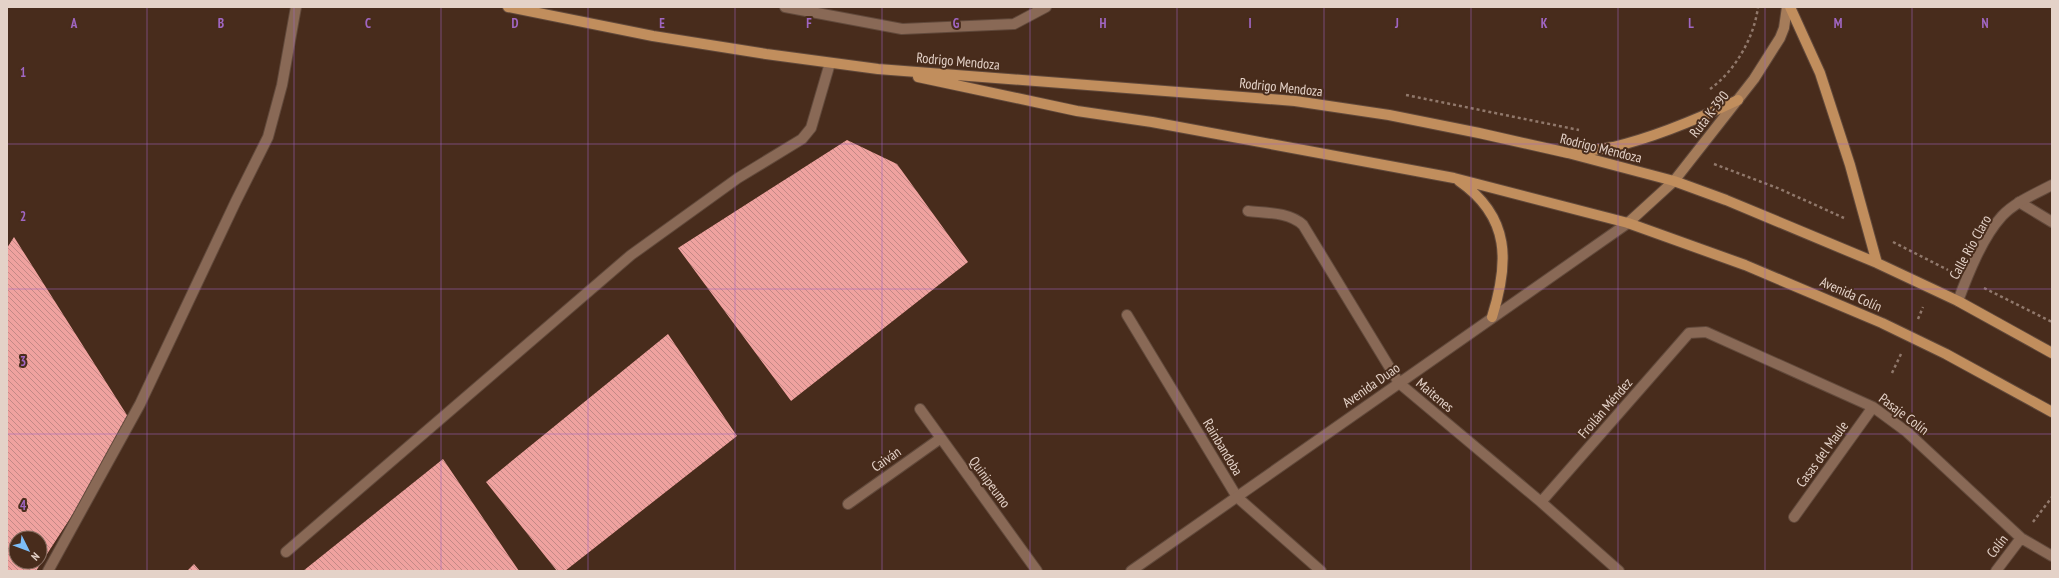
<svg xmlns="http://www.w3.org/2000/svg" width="2059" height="578" font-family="'PT Sans Narrow',sans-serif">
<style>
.building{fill:url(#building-back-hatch);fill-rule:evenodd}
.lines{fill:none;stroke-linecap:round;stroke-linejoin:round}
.service-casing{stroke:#61493b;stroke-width:12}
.minor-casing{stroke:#61493b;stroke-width:12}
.tertiary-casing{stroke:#61493b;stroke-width:12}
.secondary-casing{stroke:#61493b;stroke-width:12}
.primary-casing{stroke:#61493b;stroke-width:12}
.path{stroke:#90786b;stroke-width:2.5;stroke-dasharray:3 3;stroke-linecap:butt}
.service{stroke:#896956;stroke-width:10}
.minor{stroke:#896956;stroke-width:10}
.tertiary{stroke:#896956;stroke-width:10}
.secondary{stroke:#a57c5a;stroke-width:10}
.primary{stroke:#c18e5d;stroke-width:10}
.grid{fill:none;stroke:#a066c2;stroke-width:1;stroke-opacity:0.55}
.labels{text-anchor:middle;stroke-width:4;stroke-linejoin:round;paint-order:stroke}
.street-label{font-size:14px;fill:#e4d2c8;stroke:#482c1c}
.grid-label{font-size:13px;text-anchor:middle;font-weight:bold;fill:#a066c2;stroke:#482c1c;stroke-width:4;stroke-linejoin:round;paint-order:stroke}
</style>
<defs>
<pattern id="building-back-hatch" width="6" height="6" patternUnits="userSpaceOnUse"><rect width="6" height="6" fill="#efa29f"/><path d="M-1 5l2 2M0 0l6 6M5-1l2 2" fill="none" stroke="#c48986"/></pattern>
</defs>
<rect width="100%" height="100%" fill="#482c1c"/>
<path class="building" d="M847 140 897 164 968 262 791 401 678 248Z
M14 237 132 423 36 571H7V248ZM16 538H40V562H16Z
M668 334 737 436 565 571H557L486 482Z
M443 459 519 571H303Z
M194 564 200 571H187Z"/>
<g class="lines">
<defs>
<path id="service" d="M286 552 631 255 738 178 802 139 811 128 830 63
M48 571 140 404 236 201 268 137 282 85 296 7"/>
<path id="minor" d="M785 7 902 29 1014 24 1046 7
M2019 202 2052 222
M1248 211C1266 213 1289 212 1303 225L1399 383 1541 502 1619 571
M1127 315 1237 497 1321 571
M920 409 1037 571
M1541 502 1689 333 1706 332 1873 407 1907 432 2021 538 2052 556
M848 504 941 438
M1794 517 1873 407
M1996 571 2021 538"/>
<path id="tertiary" d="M1958 301C1968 274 1982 238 2002 216 2015 202 2035 194 2052 185
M1131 571 1628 223"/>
<path id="secondary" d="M1628 223 1674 181 1754 79 1780 38 1784 28 1787 7"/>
<path id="primary" d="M508 7 653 36 766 54 878 69 1295 101 1389 115 1479 133 1568 153 1674 181 1726 200 1877 263 1958 301 2052 353
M1790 7 1820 73 1850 165 1877 263
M918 77 1077 111 1152 122 1454 178 1628 223 1745 265 1882 323 1946 354 2052 412
M1573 153C1586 151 1600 149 1613 147 1656 137 1698 119 1738 100
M1459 181C1511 217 1509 263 1492 317"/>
</defs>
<use href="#service" class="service-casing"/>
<use href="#minor" class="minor-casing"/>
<use href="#tertiary" class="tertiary-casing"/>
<use href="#secondary" class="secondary-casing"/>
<use href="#primary" class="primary-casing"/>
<path class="path" d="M1710 89C1735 71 1754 38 1758 7
M1406 95 1579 130
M1714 164 1780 189 1844 218
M1893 242 1948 270
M1984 288 2052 322
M1918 319 1923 307
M1892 373 1901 354
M2033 522 2052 497"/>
<use href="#service" class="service"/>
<use href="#minor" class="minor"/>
<use href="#tertiary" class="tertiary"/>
<use href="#secondary" class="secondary"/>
<use href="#primary" class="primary"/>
</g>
<path class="grid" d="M147 7V571M294 7V571M441 7V571M588 7V571M735 7V571M882 7V571M1030 7V571M1177 7V571M1324 7V571M1471 7V571M1618 7V571M1765 7V571M1912 7V571M7 144H2052M7 289H2052M7 434H2052"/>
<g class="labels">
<g class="street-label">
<text transform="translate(958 61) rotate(5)" y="5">Rodrigo Mendoza</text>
<text transform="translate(1281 87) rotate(6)" y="5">Rodrigo Mendoza</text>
<text transform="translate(1709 114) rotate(-52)" y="5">Ruta K-390</text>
<text transform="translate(1601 148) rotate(14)" y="5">Rodrigo Mendoza</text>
<text transform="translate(1970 247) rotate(-61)" y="5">Calle Río Claro</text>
<text transform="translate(1851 294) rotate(24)" y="5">Avenida Colín</text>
<text transform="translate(1371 385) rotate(-35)" y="5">Avenida Duao</text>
<text transform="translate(1435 395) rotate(40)" y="5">Maitenes</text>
<text transform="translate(1605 408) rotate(-49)" y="5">Froilán Méndez</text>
<text transform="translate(1904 414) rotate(37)" y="5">Pasaje Colín</text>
<text transform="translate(1223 447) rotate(59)" y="5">Rainbandoba</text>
<text transform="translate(1822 454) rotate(-54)" y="5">Casas del Maule</text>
<text transform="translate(886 459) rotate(-35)" y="5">Caiván</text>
<text transform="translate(990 482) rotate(54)" y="5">Quinipeumo</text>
<text transform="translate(1997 546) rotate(-52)" y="5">Colín</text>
</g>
</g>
<g class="grid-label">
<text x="74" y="28">A</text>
<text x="221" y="28">B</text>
<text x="368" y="28">C</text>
<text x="515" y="28">D</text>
<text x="662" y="28">E</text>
<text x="809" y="28">F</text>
<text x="956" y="28">G</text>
<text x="1103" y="28">H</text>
<text x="1250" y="28">I</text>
<text x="1397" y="28">J</text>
<text x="1544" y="28">K</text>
<text x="1691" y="28">L</text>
<text x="1838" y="28">M</text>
<text x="1985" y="28">N</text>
<text x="23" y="77">1</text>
<text x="23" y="221">2</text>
<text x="23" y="366">3</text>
<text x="23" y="510">4</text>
</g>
<rect width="2059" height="578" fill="none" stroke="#e4d2c8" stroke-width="16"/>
<g transform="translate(28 550) rotate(132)"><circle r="19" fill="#482c1c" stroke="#866e61"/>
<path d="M0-3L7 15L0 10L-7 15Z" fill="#7dbef9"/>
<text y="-6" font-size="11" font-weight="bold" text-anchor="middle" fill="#e4d2c8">N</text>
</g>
</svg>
